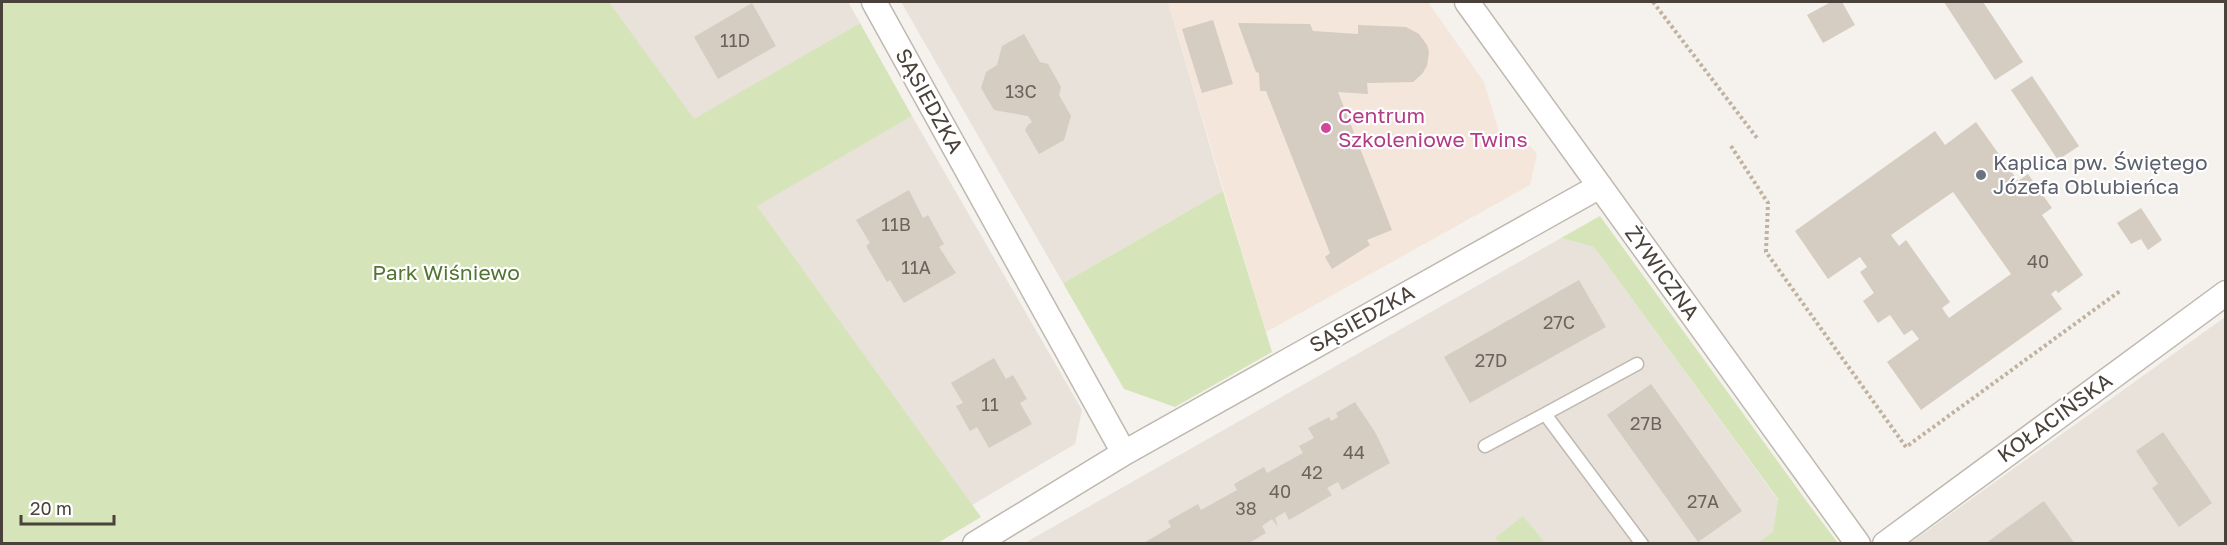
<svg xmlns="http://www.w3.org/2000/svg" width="2227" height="545" font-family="'Golos Text',sans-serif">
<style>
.residential{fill:#e8e2da}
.commercial{fill:#f4e6da}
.green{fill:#d5e5b9}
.building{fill:#d5ccc2;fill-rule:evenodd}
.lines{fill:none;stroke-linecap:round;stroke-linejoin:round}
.service-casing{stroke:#bfb8af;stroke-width:15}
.minor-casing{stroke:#bfb8af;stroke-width:27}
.path{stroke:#c0b2a1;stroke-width:4;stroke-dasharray:3 3;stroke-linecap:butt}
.service{stroke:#fff;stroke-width:12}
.minor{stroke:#fff;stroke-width:24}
.hotel-dot{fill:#d1479c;stroke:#fff;stroke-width:2}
.worship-dot{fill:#6b7280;stroke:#fff;stroke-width:2}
.labels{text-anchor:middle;stroke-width:4.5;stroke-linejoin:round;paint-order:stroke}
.number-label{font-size:18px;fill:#6c645c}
.street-label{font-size:21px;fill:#49413a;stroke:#fff}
.hotel-label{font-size:21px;fill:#b23c85;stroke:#fff;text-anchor:start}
.worship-label{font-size:21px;fill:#5b616d;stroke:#fff;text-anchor:start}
.park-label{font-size:21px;fill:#527631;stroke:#fff}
</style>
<rect width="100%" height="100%" fill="#f5f1ec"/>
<path class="residential" d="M609 2H848L860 23 694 120Z
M901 2H1168L1223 191 1063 283Z
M912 116 1082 410 1075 444 972 505 756 205Z
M1561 238 1594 247 1778 500 1773 532 1757 543 1023 544Z
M2225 317V543H1910Z"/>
<path class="commercial" d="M1168 2H1428L1484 82 1499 132 1523 138 1537 154 1530 185 1266 332Z"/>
<path class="green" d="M2 2H609L694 119 860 23 912 116 757 206 981 517 936 544 2 543Z
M1223 191 1272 352 1175 407 1124 389 1063 283Z
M1600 216 1810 506 1838 543H1757L1773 532 1778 499 1594 247 1561 238Z
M1523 516 1545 543H1500L1495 538Z"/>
<path class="building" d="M1831 2H1842L1855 25 1823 43 1807 15Z
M1944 2H1983L2023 62 1995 80Z
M752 3 776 46 718 79 694 37Z
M1213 20 1233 84 1202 93 1182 29Z
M1238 23 1310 24 1313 31 1358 34V25L1406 27 1419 34 1427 45 1429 52 1427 66 1422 74 1413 82 1367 83 1368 94 1338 92 1392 230 1367 240 1370 245 1332 269 1325 257 1330 253 1266 91H1260L1259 73 1256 72Z
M1024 34 1040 62 1048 64 1061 87 1059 95 1071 116 1064 140 1039 154 1025 130 1028 125 1032 122 1028 116 994 110 981 88 986 72 997 65 1002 46Z
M2032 76 2079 146 2058 160 2011 90Z
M1976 122 2018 181 2028 174 2052 208 2042 215 2083 275 2058 293 2056 290 2051 294 2062 309 1921 410 1887 362 1919 339 1912 330 1904 335 1890 315 1878 323 1863 301 1874 293 1860 272 1867 267 1860 257 1828 279 1795 231 1935 131 1945 145ZM1953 192 2011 274 1949 318 1942 308 1950 302 1906 240 1899 246 1891 235Z
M909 190 923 218 928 215 944 244 939 247 956 273 904 303 890 280 887 282 866 246 870 243 856 220Z
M2141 208 2162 240 2148 250 2141 239 2131 244 2117 223Z
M1579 280 1606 327 1470 403 1444 357Z
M994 358 1006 379 1013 375 1027 399 1020 403 1032 424 989 448 977 427 970 431 956 406 963 403 951 383Z
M1651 384 1742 511 1698 542 1607 415Z
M1355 402 1375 432 1390 463 1342 490 1338 482 1327 488 1332 495 1289 520 1285 512 1275 518 1278 527 1272 519 1262 526 1266 533 1247 544H1142L1171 527 1168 521 1198 504 1201 510 1237 490 1234 484 1264 467 1267 473 1303 453 1299 446 1314 438 1308 428 1329 417 1331 421 1338 417 1336 413Z
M2163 432 2212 503 2179 527 2152 488 2158 484 2136 451Z
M2044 501 2075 544H1985L2005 529Z"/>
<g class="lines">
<defs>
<path id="service" d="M1545 414 1637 364
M1485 446 1545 414 1642 544"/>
<path id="minor" d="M874 2 1124 453
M1467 2 1858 544
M975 544 1124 453 1600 186
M1885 544 2226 293"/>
</defs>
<use href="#service" class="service-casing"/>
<use href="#minor" class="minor-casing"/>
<path class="path" d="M1653 2 1757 138
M1731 146 1768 203 1766 252 1906 447 2120 291"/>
<use href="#service" class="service"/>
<use href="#minor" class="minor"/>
</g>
<circle class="hotel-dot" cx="1326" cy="128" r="6"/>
<circle class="worship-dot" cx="1981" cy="175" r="6"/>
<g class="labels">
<g class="number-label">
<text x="735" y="47">11D</text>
<text x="1021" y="98">13C</text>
<text x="896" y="231">11B</text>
<text x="2038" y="268">40</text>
<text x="916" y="274">11A</text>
<text x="1559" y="329">27C</text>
<text x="1491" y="367">27D</text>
<text x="990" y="411">11</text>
<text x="1646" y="430">27B</text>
<text x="1354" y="459">44</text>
<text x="1312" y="479">42</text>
<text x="1280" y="498">40</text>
<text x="1703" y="508">27A</text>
<text x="1246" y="515">38</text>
</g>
<g class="street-label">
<text transform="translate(929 101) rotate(61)" y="7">SĄSIEDZKA</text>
<text transform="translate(1662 273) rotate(54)" y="7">ŻYWICZNA</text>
<text transform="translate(1362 319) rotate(-29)" y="7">SĄSIEDZKA</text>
<text transform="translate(2055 418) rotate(-36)" y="7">KOŁACIŃSKA</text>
</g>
<g class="hotel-label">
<text x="1338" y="123">Centrum<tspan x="1338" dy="24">Szkoleniowe Twins</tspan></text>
</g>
<g class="worship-label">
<text x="1993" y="170">Kaplica pw. Świętego<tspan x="1993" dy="24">Józefa Oblubieńca</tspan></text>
</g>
<g class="park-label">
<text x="446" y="280">Park Wiśniewo</text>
</g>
</g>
<rect width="2227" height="545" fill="none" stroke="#49413a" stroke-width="6"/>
<path d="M21 515v9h93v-9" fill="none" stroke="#49413a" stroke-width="3"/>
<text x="30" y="515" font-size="18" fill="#49413a" stroke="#ffffff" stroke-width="4.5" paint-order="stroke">20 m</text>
</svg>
